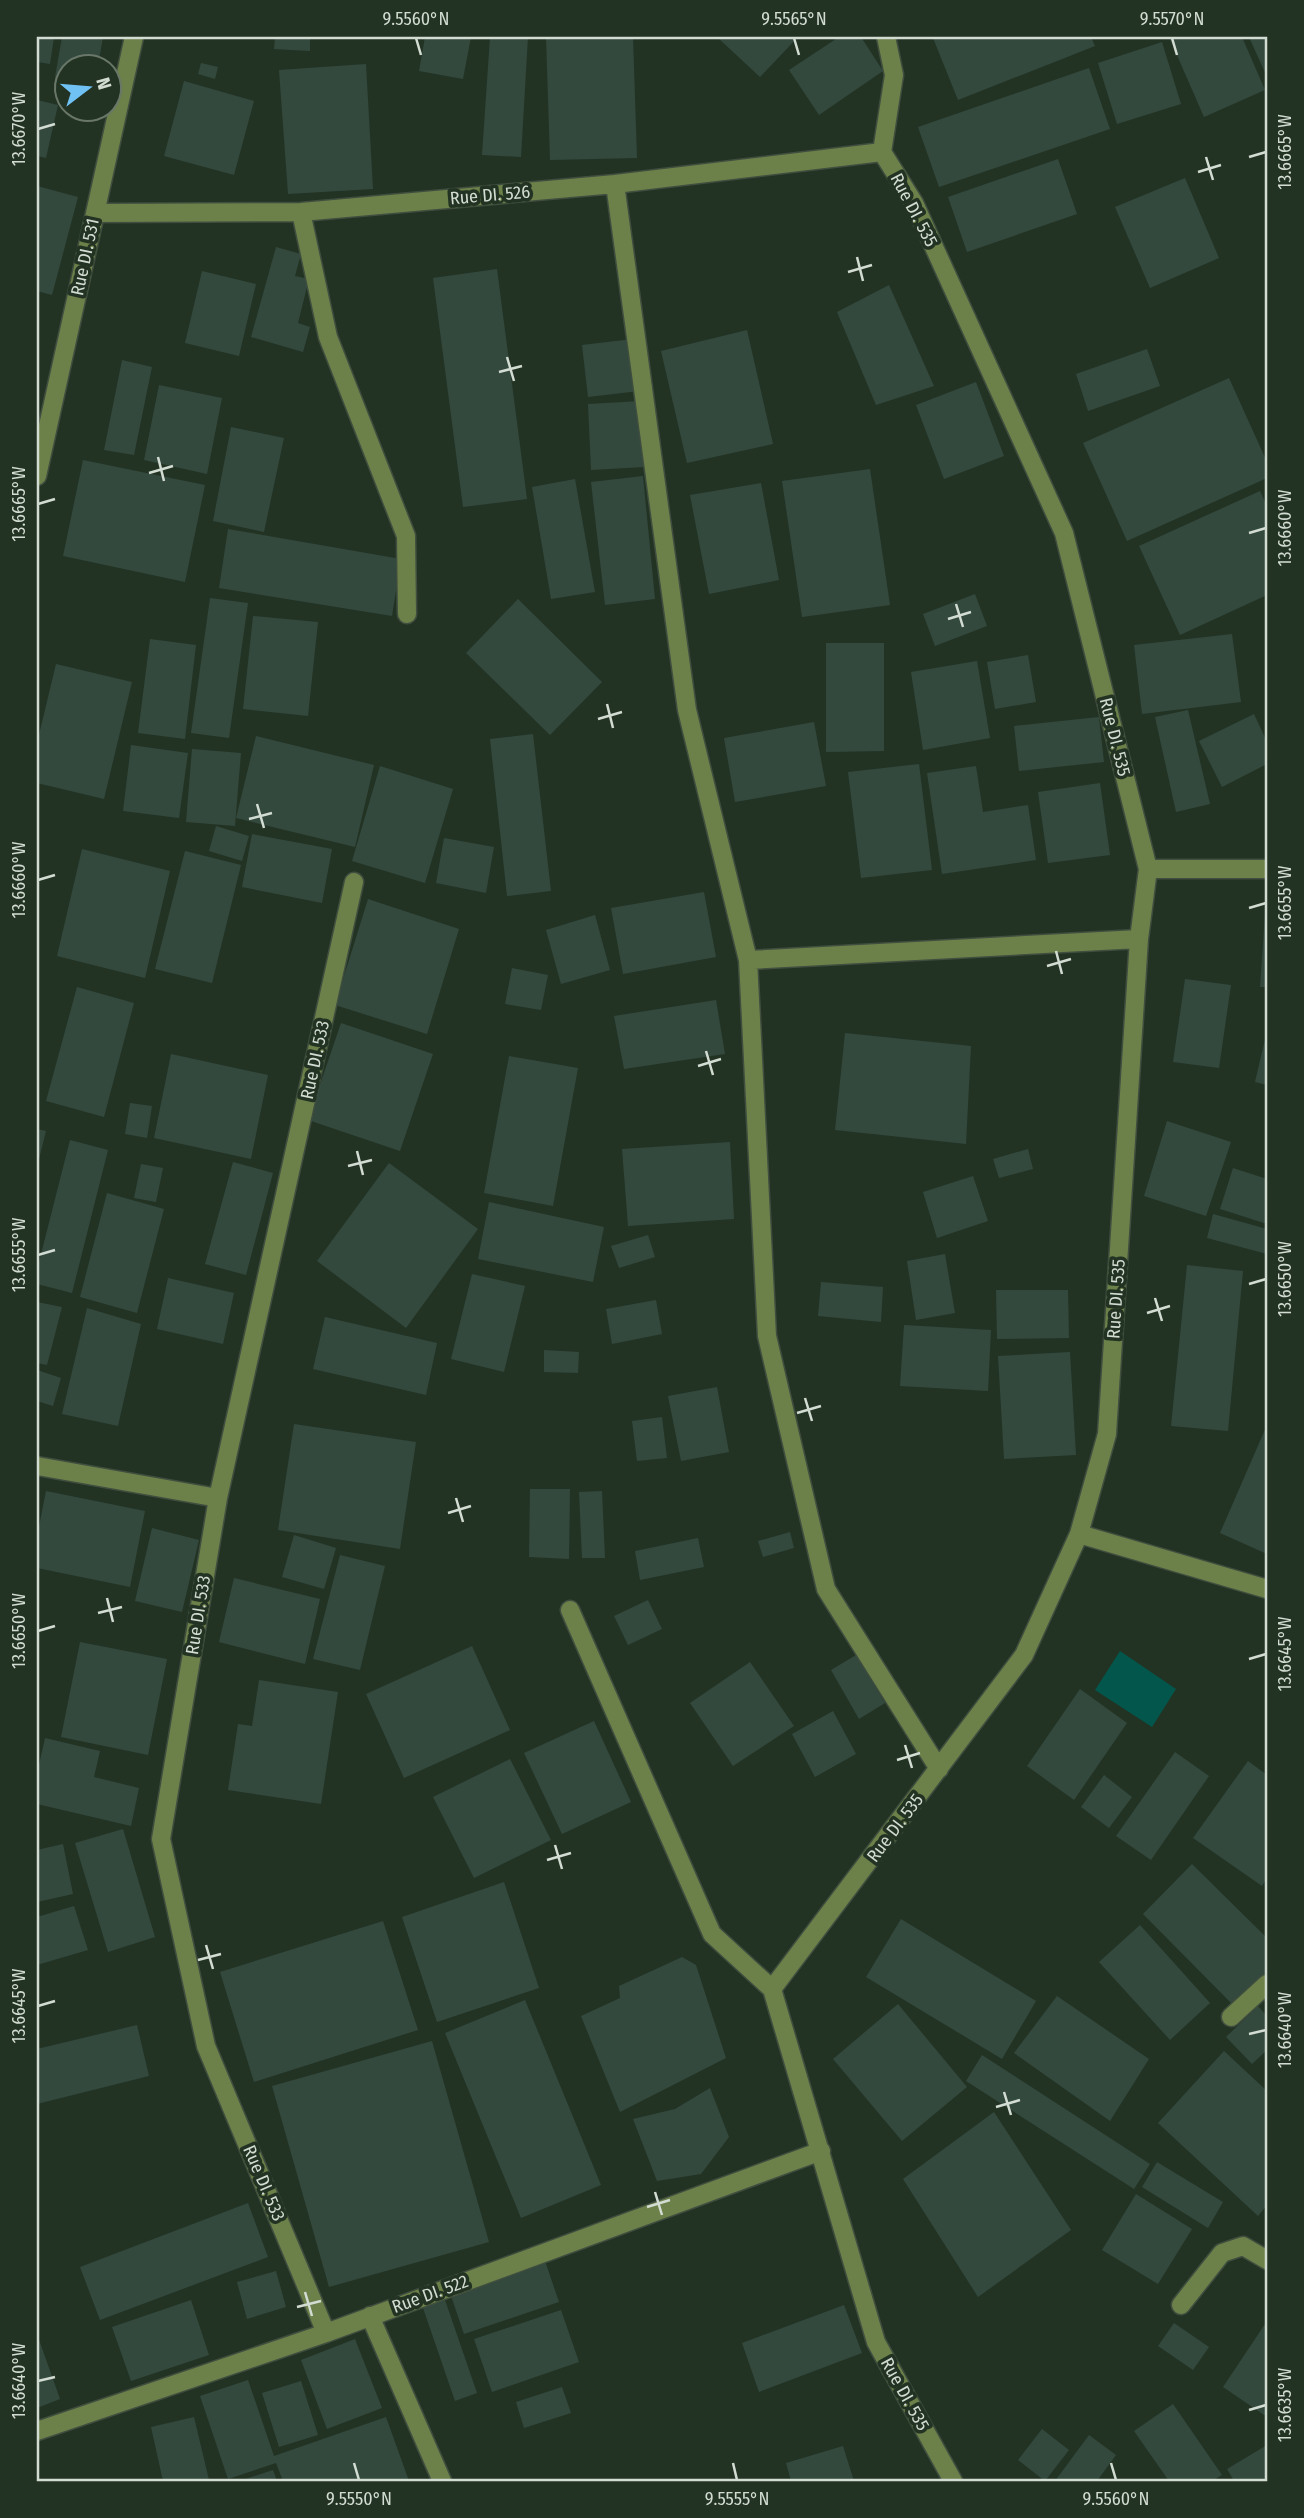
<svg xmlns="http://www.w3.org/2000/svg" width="1304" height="2518" font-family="'Fira Sans Condensed',sans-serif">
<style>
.water{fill:#03564c}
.building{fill:#33493e}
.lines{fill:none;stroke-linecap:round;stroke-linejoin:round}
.minor-casing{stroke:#3f4e3f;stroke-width:21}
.minor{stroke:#6c8049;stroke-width:18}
.ticks{fill:none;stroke:#d2dcd2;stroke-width:2.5}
.labels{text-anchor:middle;stroke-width:7;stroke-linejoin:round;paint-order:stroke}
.street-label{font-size:18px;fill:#d2dcd2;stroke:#233323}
.neatline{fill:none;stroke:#d2dcd2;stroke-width:2.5}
.ticks-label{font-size:18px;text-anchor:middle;fill:#d2dcd2}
</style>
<rect width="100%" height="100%" fill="#233323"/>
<path class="water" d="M1120 1651 1176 1689 1152 1727 1095 1690Z"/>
<path class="building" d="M37 37H54L50 64 37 62Z
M62 37H103L98 66H66V79L55 77Z
M275 37H310V51L274 49Z
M425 37H471L463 79 419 71Z
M490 37H528L521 157 482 155Z
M546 37H633L637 158 550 160Z
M717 37H798L760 77Z
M839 37H861L883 71 819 115 789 70Z
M937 37H1091L1095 46 958 100 933 38Z
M1169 37H1242L1265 90 1204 117Z
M1249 37H1267V77Z
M1162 42 1181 104 1117 124 1098 63Z
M201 63 218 67 215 79 198 74Z
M366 64 373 189 288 194 279 70Z
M1089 68 1110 129 939 187 918 127Z
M184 81 254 101 234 175 164 156Z
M37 100 58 105 46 158 37 156Z
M1058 159 1077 214 967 252 948 197Z
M1185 178 1219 258 1150 288 1115 207Z
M37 186 78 197 52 295 37 291Z
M276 247 301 254 295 276 309 279 298 323 310 327 303 352 251 337Z
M497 269 527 499 463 507 433 278Z
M202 271 256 284 239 356 185 343Z
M889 285 934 386 876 405 837 312Z
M747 330 773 444 687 463 661 351Z
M633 339 639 391 588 397 582 345Z
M1147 349 1160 386 1088 411 1076 374Z
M122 360 152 367 134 455 104 450Z
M1229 378 1267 462V478L1127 541 1083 443Z
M976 382 1004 456 944 479 916 405Z
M159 385 222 398 207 474 144 460Z
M641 401 644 467 591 470 588 404Z
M231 427 284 438 264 532 213 521Z
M83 460 205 485 185 582 63 556Z
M870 469 890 605 802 617 782 481Z
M643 476 655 599 605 605 591 482Z
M575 479 595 592 551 599 532 487Z
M761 483 779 580 709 594 690 495Z
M1260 491 1267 506V595L1180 635 1139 546Z
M228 529 401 559 392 616 219 588Z
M975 594 987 626 935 646 923 614Z
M210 598 248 603 229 738 191 733Z
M518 599 602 682 550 735 466 653Z
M253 616 318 622 308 716 243 709Z
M1232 634 1241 702 1142 714 1134 645Z
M150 639 196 645 185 739 138 733Z
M826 643H884V751L826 752Z
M1028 655 1036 702 995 709 987 662Z
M977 661 990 738 923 750 911 672Z
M56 664 132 682 104 799 37 783V743Z
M1188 710 1210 804 1176 812 1155 717Z
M1254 714 1267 742V764L1222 787 1199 741Z
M1099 717 1104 762 1019 771 1014 726Z
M814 722 826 786 735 802 724 738Z
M533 734 551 891 507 896 490 739Z
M256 736 374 765 355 847 236 818Z
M131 745 188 753 179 818 123 811Z
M192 749 241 753 235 826 186 822Z
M919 764 932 870 861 878 848 772Z
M380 766 453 789 425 883 352 861Z
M976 766 983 812 1028 805 1036 860 942 874 927 773Z
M1100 783 1110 855 1048 863 1038 792Z
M216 826 249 836 242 861 209 851Z
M252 834 332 849 322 903 242 887Z
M444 838 494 847 486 893 436 883Z
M82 849 170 871 145 978 57 956Z
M185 851 241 865 212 983 155 969Z
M704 892 716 957 623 974 611 908Z
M368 899 459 929 427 1034 335 1005Z
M1265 914 1267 915V987H1260Z
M595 915 610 970 561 984 546 930Z
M512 968 548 975 541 1010 505 1004Z
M1185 979 1231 985 1219 1068 1173 1062Z
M77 987 134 1003 104 1117 46 1101Z
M716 1000 725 1054 624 1069 614 1016Z
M341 1023 433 1054 400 1151 308 1120Z
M1267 1031V1085L1255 1082Z
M845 1033 971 1046 966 1144 835 1130Z
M171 1054 268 1075 251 1159 154 1138Z
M509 1056 578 1068 553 1206 484 1193Z
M130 1103 152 1106 147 1138 125 1134Z
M1167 1121 1231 1142 1206 1216 1144 1196Z
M37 1129 46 1131 38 1163H37Z
M70 1140 108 1150 72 1293 37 1284V1270Z
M730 1142 734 1219 628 1226 622 1149Z
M1028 1149 1033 1169 999 1178 993 1159Z
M233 1162 273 1173 246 1275 205 1264Z
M389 1163 478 1229 406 1328 317 1261Z
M141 1164 163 1168 156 1202 134 1198Z
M1233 1168 1267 1179V1224L1220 1209Z
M973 1176 988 1221 937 1238 923 1192Z
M107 1193 164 1209 137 1313 80 1297Z
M489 1202 604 1227 593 1282 478 1259Z
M1213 1214 1267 1229V1254L1207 1238Z
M648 1235 655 1257 619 1268 611 1246Z
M945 1254 955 1313 916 1320 907 1261Z
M1187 1265 1243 1271 1228 1431 1171 1426Z
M472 1274 525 1286 504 1372 451 1359Z
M168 1278 234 1293 223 1344 157 1329Z
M821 1282 883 1287 881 1322 818 1316Z
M996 1290H1068L1069 1338 997 1339Z
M656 1300 662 1334 612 1344 606 1309Z
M37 1302 62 1307 47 1365 37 1363Z
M87 1308 141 1324 118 1426 62 1414Z
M325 1317 437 1343 426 1395 313 1369Z
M904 1325 991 1330 988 1391 900 1386Z
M544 1350 579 1352 578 1373 544 1372Z
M1070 1352 1076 1455 1004 1459 998 1356Z
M37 1370 61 1378 53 1406 37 1401Z
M717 1387 729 1452 681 1461 668 1396Z
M662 1417 667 1458 637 1461 632 1421Z
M294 1424 416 1442 400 1549 278 1530Z
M1267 1425V1554L1220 1533Z
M530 1489H570L569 1559 529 1557Z
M46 1491 145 1511 130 1587 37 1568V1537Z
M602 1491 605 1558H582L579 1492Z
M152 1528 199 1540 182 1612 135 1601Z
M790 1532 794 1548 763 1557 758 1541Z
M294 1535 336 1548 324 1589 282 1577Z
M698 1538 704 1567 640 1580 635 1551Z
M340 1555 385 1566 360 1670 313 1659Z
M234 1578 320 1599 305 1664 219 1642Z
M648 1600 662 1629 628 1645 614 1616Z
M80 1642 167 1659 148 1755 61 1737Z
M472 1646 510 1730 404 1778 366 1694Z
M856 1655 885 1703 859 1719 831 1670Z
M750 1662 794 1726 733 1766 690 1703Z
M259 1680 338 1692 321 1804 228 1790 238 1724 252 1726Z
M1080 1689 1127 1723 1074 1800 1027 1766Z
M833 1711 856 1754 815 1777 792 1734Z
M594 1721 631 1802 562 1834 524 1753Z
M45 1738 100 1751 94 1777 139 1788 131 1826 37 1804V1774Z
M1175 1752 1209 1776 1151 1860 1116 1836Z
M510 1759 551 1840 474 1878 433 1797Z
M1248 1761 1267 1775V1878L1262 1886 1193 1838Z
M1104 1775 1132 1797 1109 1828 1081 1807Z
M123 1829 155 1937 108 1952 75 1843Z
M63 1844 73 1894 37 1902V1850Z
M1192 1864 1267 1938V1978L1235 2007 1143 1914Z
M504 1882 539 1988 437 2022 402 1917Z
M74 1906 88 1950 37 1965V1917Z
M901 1919 1036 2001 1002 2059 866 1977Z
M383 1921 418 2030 254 2082 220 1972Z
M1140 1925 1210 2003 1170 2040 1099 1962Z
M682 1957 696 1965 726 2058 620 2112 581 2016 620 1998 619 1986Z
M1057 1996 1149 2059 1110 2121 1014 2053Z
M525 2000 601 2185 521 2218 445 2033Z
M898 2004 967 2087 902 2141 833 2059Z
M1258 2006 1267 2016V2050L1252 2064 1226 2037Z
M137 2025 149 2076 37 2104V2049Z
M432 2041 489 2242 329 2287 272 2086Z
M1224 2051 1267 2091V2205L1258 2216 1158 2123Z
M982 2055 1150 2164 1134 2189 966 2081Z
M710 2088 729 2137 701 2174 657 2181 633 2119 675 2109Z
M994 2112 1071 2230 978 2297 903 2179Z
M1157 2162 1223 2202 1208 2228 1142 2187Z
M1136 2194 1192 2229 1158 2284 1102 2250Z
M248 2203 268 2257 100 2320 80 2267Z
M544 2258 559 2302 464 2334 449 2290Z
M276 2271 286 2307 247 2319 237 2282Z
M444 2297 477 2393 455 2401 422 2305Z
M191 2300 209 2355 131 2381 112 2327Z
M844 2305 862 2353 759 2392 742 2343Z
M561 2310 579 2362 492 2392 474 2339Z
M1267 2321V2417L1223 2387Z
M1174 2323 1209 2347 1193 2370 1158 2346Z
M37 2334 60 2399 37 2408Z
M355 2339 382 2408 327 2429 301 2360Z
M248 2380 274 2456 386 2417 409 2481H283L276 2463 228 2479 200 2396Z
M301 2381 318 2435 279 2447 262 2393Z
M562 2387 571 2413 524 2428 516 2402Z
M1173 2404 1222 2475 1212 2481H1169L1134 2431Z
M194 2417 209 2480 163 2481 151 2427Z
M1042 2429 1069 2450 1045 2481 1018 2460Z
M1089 2435 1116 2455 1097 2481H1055Z
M1267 2445V2477L1261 2481H1234L1227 2469Z
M843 2446 854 2481H791L786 2463Z
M273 2470 277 2481H239Z"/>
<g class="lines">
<defs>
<path id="minor" d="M886 37 894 75 882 152 914 203 1064 533 1148 869 1139 939 1107 1434 1079 1534 1024 1655 772 1989 876 2342 953 2481
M615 184 687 710 748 960 767 1336 826 1589 939 1769
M301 212 328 337 406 536 407 614
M95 213 301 212 615 184 882 152
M37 476 134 37
M1148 869H1267
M748 960 1139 939
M37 1466 218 1498
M1079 1534 1267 1589
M570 1610 712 1934 772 1989
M1231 2017 1267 1984
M1181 2305 1222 2253 1243 2246 1267 2260
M370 2316 442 2481
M326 2333 206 2046 161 1839 218 1498 354 882
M37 2431 326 2333 821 2151"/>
</defs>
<use href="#minor" class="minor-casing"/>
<use href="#minor" class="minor"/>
</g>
<path class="ticks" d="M416 38 421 55M794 38 799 55M1172 38 1177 55M38 129 55 124M1206 157 1213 180M1249 157 1266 152M1198 172 1221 165M857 257 863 281M848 272 872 265M507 357 514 381M499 372 522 366M158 457 164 481M149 473 173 466M38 504 55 499M1249 533 1266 528M956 604 963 627M948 619 971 612M607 704 613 728M598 719 622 712M257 804 264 828M249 819 272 813M38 880 55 875M1249 908 1266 903M1056 951 1062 974M1047 966 1071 959M706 1051 713 1075M698 1066 721 1059M357 1151 363 1175M348 1166 372 1160M38 1255 55 1250M1249 1284 1266 1279M1155 1298 1162 1321M1147 1313 1170 1306M805 1398 812 1421M797 1413 821 1406M456 1498 463 1522M448 1513 471 1506M107 1598 113 1622M98 1613 122 1607M38 1631 55 1626M1249 1659 1266 1654M905 1745 912 1768M897 1760 920 1753M555 1845 562 1869M547 1860 571 1853M206 1945 213 1969M198 1960 221 1954M38 2006 55 2001M1249 2034 1266 2030M1004 2092 1011 2115M996 2107 1020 2100M655 2192 662 2215M647 2207 670 2200M305 2292 312 2316M297 2307 321 2301M38 2381 55 2377M1249 2410 1266 2405M354 2463 359 2480M733 2463 737 2480M1111 2463 1116 2480"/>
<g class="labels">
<g class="street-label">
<text transform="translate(490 195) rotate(-5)" y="6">Rue DI. 526</text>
<text transform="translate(914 210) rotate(62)" y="6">Rue DI. 535</text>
<text transform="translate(85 257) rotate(-78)" y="6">Rue DI. 531</text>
<text transform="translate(1115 737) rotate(76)" y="6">Rue DI. 535</text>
<text transform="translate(315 1060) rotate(-78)" y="6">Rue DI. 533</text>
<text transform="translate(1116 1299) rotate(-86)" y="6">Rue DI. 535</text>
<text transform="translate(198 1615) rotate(-81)" y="6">Rue DI. 533</text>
<text transform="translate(895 1828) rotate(-53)" y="6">Rue DI. 535</text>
<text transform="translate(264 2183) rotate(67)" y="6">Rue DI. 533</text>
<text transform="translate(430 2294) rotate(-20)" y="6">Rue DI. 522</text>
<text transform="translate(905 2394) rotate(61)" y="6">Rue DI. 535</text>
</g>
</g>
<rect width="1304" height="2518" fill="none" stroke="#233323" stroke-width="77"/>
<g transform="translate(88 88) rotate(74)"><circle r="33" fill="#233323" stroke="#697769" stroke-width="2"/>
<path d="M0-5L12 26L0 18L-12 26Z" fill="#70c2f4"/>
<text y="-10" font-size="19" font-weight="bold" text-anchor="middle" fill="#d2dcd2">N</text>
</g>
<rect x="38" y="38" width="1228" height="2442" class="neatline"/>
<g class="ticks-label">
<text x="416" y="25">9.5560°N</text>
<text x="794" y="25">9.5565°N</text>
<text x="1172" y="25">9.5570°N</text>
<text transform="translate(19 129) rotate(-90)" y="6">13.6670°W</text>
<text transform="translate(1285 152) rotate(-90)" y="6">13.6665°W</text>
<text transform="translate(19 504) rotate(-90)" y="6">13.6665°W</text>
<text transform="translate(1285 528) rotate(-90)" y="6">13.6660°W</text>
<text transform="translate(19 880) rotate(-90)" y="6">13.6660°W</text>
<text transform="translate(1285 903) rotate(-90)" y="6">13.6655°W</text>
<text transform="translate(19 1255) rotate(-90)" y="6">13.6655°W</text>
<text transform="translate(1285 1279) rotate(-90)" y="6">13.6650°W</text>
<text transform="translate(19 1631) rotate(-90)" y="6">13.6650°W</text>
<text transform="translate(1285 1654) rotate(-90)" y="6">13.6645°W</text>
<text transform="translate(19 2006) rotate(-90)" y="6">13.6645°W</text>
<text transform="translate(1285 2030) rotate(-90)" y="6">13.6640°W</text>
<text transform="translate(19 2381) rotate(-90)" y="6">13.6640°W</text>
<text transform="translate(1285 2405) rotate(-90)" y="6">13.6635°W</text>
<text x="359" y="2505">9.5550°N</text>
<text x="737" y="2505">9.5555°N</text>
<text x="1116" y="2505">9.5560°N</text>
</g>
</svg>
